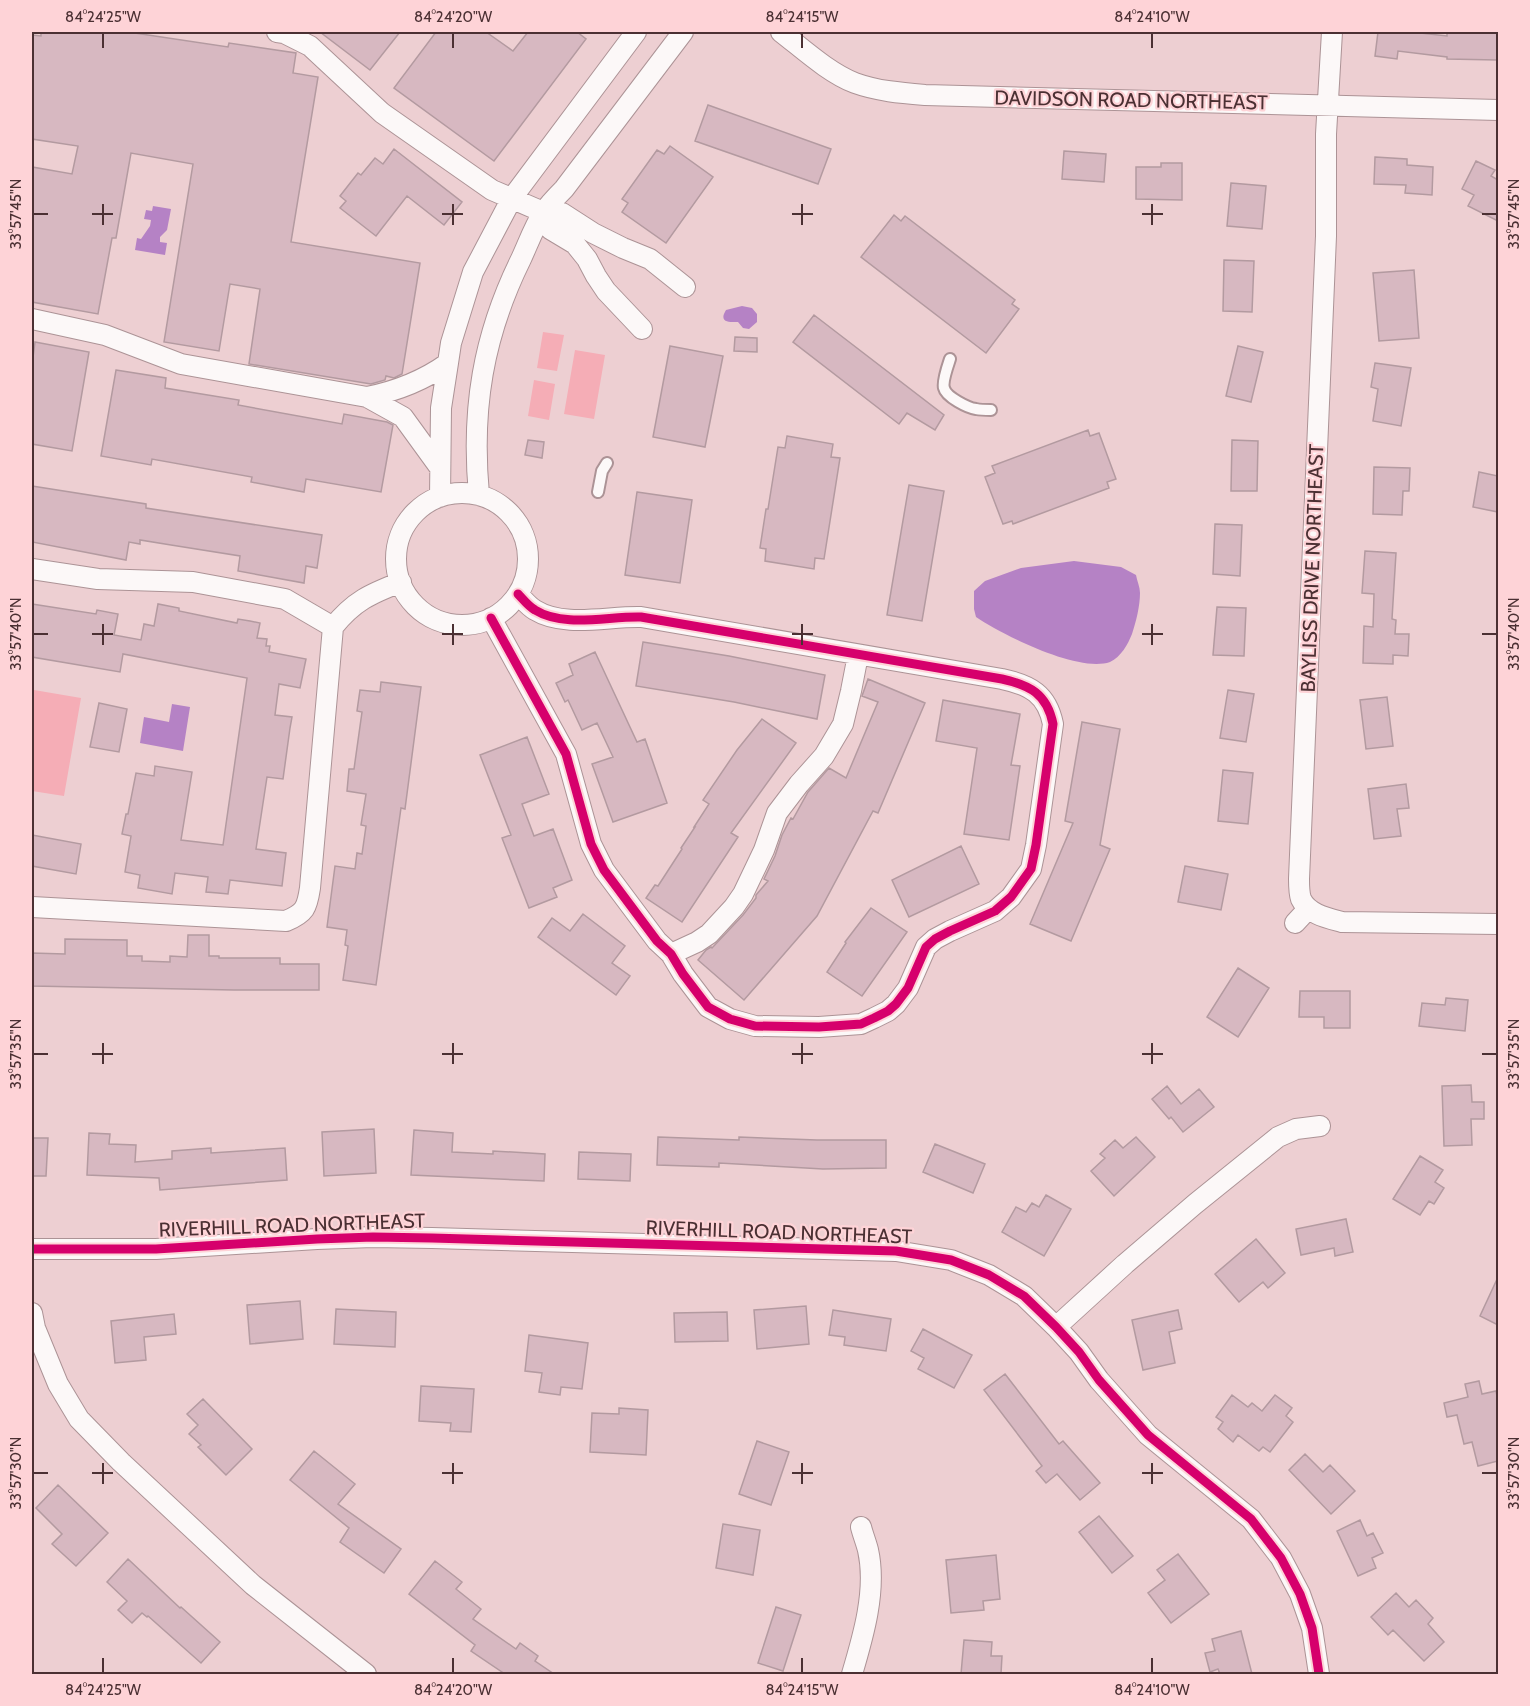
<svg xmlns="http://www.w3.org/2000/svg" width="1530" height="1706" font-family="Cabin,sans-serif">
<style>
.green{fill:#f5adb6}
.water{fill:#b582c5}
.building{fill:#d7b8c1;stroke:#b39aa0;stroke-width:1.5}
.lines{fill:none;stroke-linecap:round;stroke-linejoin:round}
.lane-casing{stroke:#ac9396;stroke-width:14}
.street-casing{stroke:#ac9396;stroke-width:22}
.lane{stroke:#fcf8f8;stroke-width:10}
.street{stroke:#fcf8f8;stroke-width:20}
.cycleway-casing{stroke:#fed3d7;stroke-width:13}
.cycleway{stroke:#d6006c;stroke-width:9}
.ticks{fill:none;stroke:#4b3033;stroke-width:2}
.labels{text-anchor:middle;stroke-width:4.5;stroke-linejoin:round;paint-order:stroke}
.street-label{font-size:20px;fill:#4b3033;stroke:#fed3d7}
.neatline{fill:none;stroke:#4b3033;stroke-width:2}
.ticks-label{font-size:15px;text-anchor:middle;fill:#4b3033}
</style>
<rect width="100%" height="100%" fill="#edcfd2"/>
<path class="green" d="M543 332 564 335 557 371 537 368Z
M575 350 605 355 594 419 564 414Z
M534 380 555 384 549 420 528 416Z
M34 690 81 698 64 796 32 791V703Z"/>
<path class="water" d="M153 206 171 209 167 230 160 237V242L167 243 165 255 135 250 137 238 141 239 150 226 151 220 144 219 146 210 152 211Z
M742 306 752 308 757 314V322L749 329 743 328 738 322C730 322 718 323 726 310Z
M1074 561 1121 567 1136 575C1137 581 1140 587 1140 593 1140 606 1136 622 1132 634 1128 644 1121 657 1110 662 1078 673 1003 635 976 617L974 609V591L985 581 1021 568Z
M172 704 190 707 183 751 140 743 144 717 169 722Z"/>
<path class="building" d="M41 32H128L228 47 229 43 296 53 293 73 318 77 291 242 420 263 402 374 394 378 386 376 385 380 371 384 249 364 260 289 230 284 219 351 164 342 193 164 131 153 116 238H112L98 314 32 302V167L72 174 78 146 32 139V35L41 36Z
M320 32H400L370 70Z
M436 32H486L513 51 528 32H577L586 39 494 161 394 88Z
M1378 32H1411L1447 36V33L1498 32 1497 60 1447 59V57L1398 51 1397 59 1375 56Z
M708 105 831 149 818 184 695 141Z
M670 146 713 177 666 243 622 212 628 203 622 199 657 150 664 154Z
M394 149 462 202 444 225 407 196 376 236 340 208 346 201 340 196 358 173 361 175 375 158 383 164Z
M1064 151 1106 154 1104 182 1062 179Z
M1375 157 1407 159V165L1433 167 1432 195 1405 193 1406 185 1374 184Z
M1476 161 1495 170 1491 176 1498 180V221L1468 206 1474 195 1462 189Z
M1161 163H1182V200L1136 199V167H1161Z
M1231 183 1266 186 1262 229 1227 226Z
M894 215 901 221 905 216 1015 300 1012 304 1019 309 986 353 861 257Z
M1224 260 1254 261 1252 312 1223 311Z
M1414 270 1419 338 1379 341 1373 273Z
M814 315 944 415 935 430 907 413 899 424 793 342Z
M735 337 757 338V352L734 351Z
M35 342 89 352 72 451 32 444V365Z
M670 346 723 356 705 447 653 437Z
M1238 346 1263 352 1251 402 1226 396Z
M1375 363 1411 368 1401 426 1373 421 1378 389 1371 387Z
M116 370 166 378 165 388 239 400 238 405 342 424 344 414 387 422 393 425 381 492 306 479 304 492 251 482 252 477 152 459 151 465 101 456Z
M1088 430 1090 436 1099 433 1116 479 1107 482 1109 488 1013 524 1012 521 1003 524 985 477 995 473 992 466Z
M787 436 833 444 831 457 840 458 824 559 815 558 814 569 765 561 766 549 760 548 766 509H768L778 447 785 448Z
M528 440 544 442 542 458 525 455Z
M1232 440 1258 441 1257 491H1231Z
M1374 467 1410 468 1409 491H1403L1402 515 1373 514Z
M1479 472 1498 476V512L1473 507Z
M909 485 944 491 922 621 887 615Z
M32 486 146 504V508L322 535 317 568 306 566 304 583 238 571 240 556 171 545 140 540V544L129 542 126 560 32 542Z
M637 492 692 500 680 583 625 575Z
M1215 524 1242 525 1240 576 1213 574Z
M1365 551 1396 553 1392 619 1396 620 1395 634H1409L1408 656 1393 655V664L1363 663 1364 626 1373 627 1374 594 1362 593Z
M32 604 96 614 97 610 118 614 114 635 141 640 144 624 154 626 158 604 179 608V611L237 623 238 619 250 621 260 623 257 638 267 639 266 646H270L269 652 306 659 300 688 279 684 275 715 292 717 290 728 283 779 267 777 256 849 286 853 282 886 230 880 228 894 218 893 206 892 208 877 175 873 172 894 138 888 140 875 125 872 131 836 122 834 126 814H128L136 773 154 776 155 766 192 772 181 840 223 845 247 678 123 654 120 672 32 657Z
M1217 607 1246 608 1244 656 1213 655Z
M643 642 729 656 825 675 817 719 734 702 636 686Z
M595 652 637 742 645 739 667 803 613 822 592 764 613 757 597 723 582 730 568 700 565 702 556 683 573 675 569 664Z
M868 679 925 703 878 813 873 811 817 916 744 1000 698 960 706 950 711 947 712 948 743 915 756 898V895L768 881 764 879 775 856 782 835 791 818 793 819 808 792 829 768 846 778 878 702 862 696Z
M381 682 421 687 405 809 401 808 376 985 343 980 348 946 345 945 347 930 327 927 335 866 355 869 357 853 362 854 366 826 361 825 366 794 347 791 349 769H354L362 712 357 711 360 690 380 692Z
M1228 690 1254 694 1246 742 1220 738Z
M1387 697 1393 746 1366 749 1360 700Z
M943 700 1020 714 1011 765 1020 766 1009 840 964 834 977 748 936 741Z
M99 703 127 709 119 752 90 747Z
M762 719 796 743 731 833 738 837 682 922 646 898 655 885 658 886 682 849 681 848 695 827H694L709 804 703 800 737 750Z
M1082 722 1120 729 1100 845 1110 849 1071 941 1030 924 1073 823 1065 821Z
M527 737 549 794 522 804 534 836 553 829 572 880 553 888 557 897 529 908 502 838 511 835 480 755Z
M1223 770 1253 773 1248 824 1218 821Z
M1406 784 1409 808 1397 809 1401 836 1374 839 1368 789Z
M32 835 81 844 76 874 32 866Z
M961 846 979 884 909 917 892 880Z
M1185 866 1228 874 1221 910 1178 902Z
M871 908 907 932 862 996 827 972 846 943 845 942Z
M583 914 625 946 612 963 630 976 616 995 538 937 552 918 570 931Z
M188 935H209V956H219V958H280V964H319V990H234L32 986V953L65 954V939L127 940V956H142V961L170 962V956L187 957Z
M1238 968 1269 988 1238 1037 1207 1017Z
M1300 991H1350V1028H1324V1017H1299Z
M1446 998 1468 1000 1465 1031 1419 1026 1422 1003 1445 1005Z
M1471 1085 1472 1102H1484V1119H1471L1472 1145 1444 1146 1442 1086Z
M1167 1086 1181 1104 1199 1089 1214 1107 1183 1132 1171 1117 1169 1119 1152 1099Z
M374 1129 376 1173 324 1176 322 1132Z
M414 1130 453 1133 452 1152 493 1154V1151L545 1154 544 1181 411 1175Z
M89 1133 110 1134 109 1144 136 1145 135 1162 172 1159V1151L211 1148V1153L285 1148 287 1180 160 1190 159 1178 87 1175Z
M658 1137 739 1140V1137L817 1140H886V1168L823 1169 719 1163V1167L657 1165Z
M1136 1137 1155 1157 1114 1196 1091 1171 1105 1158 1100 1154 1115 1140 1123 1148Z
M32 1138H48L46 1176H32Z
M935 1144 985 1164 973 1193 923 1172Z
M579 1152 631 1154 630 1181 578 1179Z
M1420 1156 1443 1170 1435 1182 1444 1188 1434 1204 1429 1201 1420 1215 1393 1199Z
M1046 1195 1071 1209 1044 1256 1002 1232 1016 1207 1026 1212 1032 1203 1039 1207Z
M1346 1219 1353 1252 1335 1256 1334 1248 1301 1255 1296 1229Z
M1256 1239 1285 1273 1268 1288 1263 1282 1239 1302 1215 1274Z
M1498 1277V1325L1480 1316Z
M300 1301 303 1339 250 1344 247 1305Z
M806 1306 809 1344 757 1349 754 1310Z
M336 1309 396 1312 395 1347 334 1344Z
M833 1310 891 1319 886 1351 844 1345 845 1337 829 1335Z
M1178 1310 1182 1329 1169 1332 1175 1363 1143 1370 1132 1320Z
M727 1312 728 1341 675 1342 674 1313Z
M174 1314 176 1334 144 1337 146 1360 115 1363 111 1321Z
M923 1329 972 1355 954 1388 918 1369 924 1358 911 1351Z
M529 1335 588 1343 582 1389 561 1387 560 1395 539 1392 542 1373 525 1371Z
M1005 1374 1059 1444 1063 1441 1100 1483 1080 1500 1057 1474 1046 1483 1036 1471 1042 1466 984 1390Z
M1479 1381 1482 1394 1496 1391 1498 1400V1461L1478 1466 1472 1442 1464 1444 1457 1415 1447 1417 1444 1403 1468 1397 1465 1384Z
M421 1386 474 1389 471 1432 450 1431 451 1423 419 1421Z
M1232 1395 1248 1407 1252 1403 1262 1411 1275 1395 1292 1408 1286 1416 1293 1422 1270 1452 1263 1447 1259 1451 1238 1435 1233 1442 1218 1429 1223 1422 1216 1417Z
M203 1399 252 1449 226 1475 198 1447 201 1445 189 1434 198 1425 187 1414Z
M619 1408 648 1410 646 1455 590 1452 592 1413 619 1414Z
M757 1441 789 1452 771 1505 739 1494Z
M314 1451 355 1484 338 1504 401 1549 384 1573 340 1542 349 1528 290 1480Z
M1305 1454 1323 1472 1330 1465 1355 1491 1331 1514 1289 1470Z
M58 1485 108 1533 76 1566 52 1544 62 1534 36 1508Z
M1099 1516 1133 1556 1112 1573 1079 1532Z
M1360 1520 1367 1536 1373 1533 1383 1553 1372 1558 1376 1568 1358 1576 1337 1531Z
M723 1524 760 1530 753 1575 716 1568Z
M1178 1554 1209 1594 1171 1623 1148 1593 1165 1580 1157 1570Z
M996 1555 1000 1599 983 1601 984 1610 951 1613 946 1560Z
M128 1559 180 1608 181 1607 220 1642 201 1663 148 1616 147 1617 142 1613 132 1623 118 1610 127 1601 107 1582Z
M435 1561 462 1582 456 1589 481 1609 473 1619 516 1649 520 1643 538 1656 535 1661 554 1674H505L471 1651 475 1645 409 1594Z
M1396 1593 1409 1607 1416 1600 1433 1618 1428 1624 1444 1642 1424 1661 1393 1630 1388 1635 1371 1617Z
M776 1607 801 1615 783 1671 758 1663Z
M1241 1631 1252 1674H1220L1218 1669 1210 1672 1205 1653 1215 1651 1212 1639Z
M964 1640 992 1642 991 1656H1002L1001 1674H961Z"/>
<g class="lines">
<defs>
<path id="lane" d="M950 359C948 365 942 382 944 388 946 397 968 408 976 409 981 410 986 410 991 410
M598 492 602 471 607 463"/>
<path id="street" d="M277 32 284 33 310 46 382 113 492 190 543 212 562 213 593 233 623 248 650 259 685 287
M781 32C803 49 829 73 855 83 877 91 901 93 925 95L1498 110
M1332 32 1326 134V236L1299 879C1299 885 1299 893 1301 899 1308 914 1327 918 1342 922L1498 924
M543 212 550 229 575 244 587 259 596 276 606 291 642 329
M32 319 105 335 181 364 367 397 403 417 440 468
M367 397C397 391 423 381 448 363
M396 559a66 66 0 1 1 132 0a66 66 0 1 1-132 0Z
M479 495C471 409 483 336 521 259 528 244 534 227 543 213 549 204 557 196 564 189L683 32
M440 497 441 408 448 363 451 343 473 272 512 198 636 32
M32 569 98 579 193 582 285 599 333 627
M491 618 566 754 591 844 604 870 657 941 671 954 683 974 708 1007 730 1019 755 1026 819 1027 861 1024 874 1018 888 1011 896 1004 908 988 926 947 935 939 950 931 995 911 1011 897 1031 869 1036 845 1053 724C1047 694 1030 685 1002 679L641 617C608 616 564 628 535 610 528 606 523 599 518 594
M32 907 286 921C305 913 307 908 310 888L333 627C354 601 370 594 401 582
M1295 923 1308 909
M671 954 697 942 709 934 734 907 743 894 764 850 777 813 799 784 824 756 843 724 851 691 858 655
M32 1249H156L317 1239 373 1237 432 1238 896 1251 951 1260 989 1275 1024 1296 1056 1327 1079 1352 1099 1380 1148 1435 1251 1519 1281 1558 1300 1594 1312 1628 1319 1674
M32 1313 35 1328 58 1384 79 1419 121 1462 253 1585 366 1674
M1056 1327 1125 1264 1195 1204 1278 1137 1296 1129 1320 1126
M852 1674C863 1637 877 1590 868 1550 866 1542 863 1535 861 1527"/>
</defs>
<use href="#lane" class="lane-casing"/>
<use href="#street" class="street-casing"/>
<use href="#lane" class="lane"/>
<use href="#street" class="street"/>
<defs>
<path id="cycleway" d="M491 618 566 754 591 844 604 870 657 941 671 954 683 974 708 1007 730 1019 755 1026 819 1027 861 1024 874 1018 888 1011 896 1004 908 988 926 947 935 939 950 931 995 911 1011 897 1031 869 1036 845 1053 724C1047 694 1030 685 1002 679L641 617C608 616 564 628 535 610 528 606 523 599 518 594
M32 1249H156L317 1239 373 1237 432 1238 896 1251 951 1260 989 1275 1024 1296 1056 1327 1079 1352 1099 1380 1148 1435 1251 1519 1281 1558 1300 1594 1312 1628 1319 1674"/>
</defs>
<use href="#cycleway" class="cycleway-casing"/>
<use href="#cycleway" class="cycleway"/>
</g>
<path class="ticks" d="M103 33V48M453 33V48M802 33V48M1152 33V48M103 204V225M453 204V225M802 204V225M1152 204V225M33 214H48M92 214H113M442 214H463M792 214H813M1142 214H1163M1482 214H1497M103 624V645M453 624V645M802 624V645M1152 624V645M33 634H48M92 634H113M442 634H463M792 634H813M1142 634H1163M1482 634H1497M103 1043V1064M453 1043V1064M802 1043V1064M1152 1043V1064M33 1054H48M92 1054H113M442 1054H463M792 1054H813M1142 1054H1163M1482 1054H1497M103 1463V1484M453 1463V1484M802 1463V1484M1152 1463V1484M33 1473H48M92 1473H113M442 1473H463M792 1473H813M1142 1473H1163M1482 1473H1497M103 1658V1673M453 1658V1673M802 1658V1673M1152 1658V1673"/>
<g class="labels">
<g class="street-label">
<text transform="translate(1131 100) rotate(1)" y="7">DAVIDSON ROAD NORTHEAST</text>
<text transform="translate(1312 568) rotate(-88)" y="7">BAYLISS DRIVE NORTHEAST</text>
<text transform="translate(292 1225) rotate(-2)" y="7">RIVERHILL ROAD NORTHEAST</text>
<text transform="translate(779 1232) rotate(2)" y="7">RIVERHILL ROAD NORTHEAST</text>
</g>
</g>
<rect width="1530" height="1706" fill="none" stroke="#fed3d7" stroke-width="66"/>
<rect x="33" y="33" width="1464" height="1640" class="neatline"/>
<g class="ticks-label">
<text x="103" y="22">84°24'25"W</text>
<text x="453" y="22">84°24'20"W</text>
<text x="802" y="22">84°24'15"W</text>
<text x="1152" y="22">84°24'10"W</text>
<text transform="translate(16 214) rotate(-90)" y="5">33°57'45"N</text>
<text transform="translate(1514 214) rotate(-90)" y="5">33°57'45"N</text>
<text transform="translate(16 634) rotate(-90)" y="5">33°57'40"N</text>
<text transform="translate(1514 634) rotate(-90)" y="5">33°57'40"N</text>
<text transform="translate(16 1054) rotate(-90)" y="5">33°57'35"N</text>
<text transform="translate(1514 1054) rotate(-90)" y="5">33°57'35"N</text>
<text transform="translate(16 1473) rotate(-90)" y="5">33°57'30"N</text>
<text transform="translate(1514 1473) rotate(-90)" y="5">33°57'30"N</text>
<text x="103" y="1695">84°24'25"W</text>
<text x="453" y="1695">84°24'20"W</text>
<text x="802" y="1695">84°24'15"W</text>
<text x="1152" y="1695">84°24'10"W</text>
</g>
</svg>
